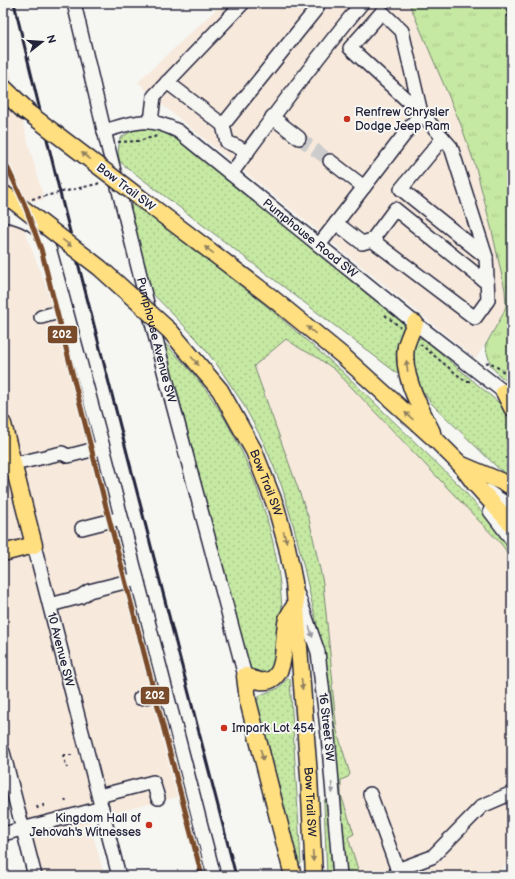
<svg xmlns="http://www.w3.org/2000/svg" width="515" height="879" font-family="'Balsamiq Sans',sans-serif">
<style>
.built{fill:#f7e9dc}
.grass{fill:url(#grass-dots);stroke:#74856e}
.park{fill:url(#park-tufts);stroke:#74856e}
.lines{fill:none;stroke-linecap:round;stroke-linejoin:round}
.minor-tunnel{stroke:#cccccd;stroke-width:13;stroke-dasharray:13 6;stroke-linecap:butt}
.minor-casing{stroke:#22223b;stroke-width:16}
.major-casing{stroke:#22223b;stroke-width:19}
.highway-casing{stroke:#22223b;stroke-width:22}
.path{stroke:#22223b;stroke-width:2;stroke-dasharray:3 3;stroke-linecap:butt}
.minor{stroke:#f6f6f2;stroke-width:13}
.major{stroke:#ffdf80;stroke-width:16}
.highway{stroke:#ffdf80;stroke-width:19}
.rail{stroke:#22223b;stroke-width:3}
.major-bridge-casing{stroke:#22223b;stroke-width:19;stroke-linecap:butt}
.major-bridge{stroke:#ffdf80;stroke-width:16}
.rail-1-casing{stroke:#f6f6f2;stroke-width:8}
.rail-1{stroke:#7a4b2a;stroke-width:5}
.oneway{fill:#90805e}
.oneway2{fill:#9797a0}
.poi-dot{fill:#c8321e;stroke:#f6f6f2;stroke-width:1.5}
.labels{text-anchor:middle;stroke-width:4;stroke-linejoin:round;paint-order:stroke}
.poi-label{font-size:12px;fill:#22223b;stroke:#f6f6f2;text-anchor:start}
.street-label{font-size:12px;fill:#22223b;stroke:#f6f6f2}
.line-badge{stroke:#f6f6f2;stroke-width:1.5}
.badge-label{font-size:11px;text-anchor:middle;font-weight:bold;fill:#fff}
</style>
<defs>
<pattern id="grass-dots" width="8" height="8" patternUnits="userSpaceOnUse"><rect width="8" height="8" fill="#c5e8a2"/><path d="M2 2h.1M6 6h.1" fill="none" stroke="#a9c78c" stroke-width="1.8" stroke-linecap="round"/></pattern>
<pattern id="park-tufts" width="24" height="20" patternUnits="userSpaceOnUse"><rect width="24" height="20" fill="#c5e8a2"/><path d="M3 7l-1-3M5 7V3M7 7l1-3M15 17l-1-3M17 17v-4M19 17l1-3" fill="none" stroke="#a9c78c"/></pattern>
</defs>
<rect width="100%" height="100%" fill="#f6f6f2"/>
<filter id="ink" filterUnits="userSpaceOnUse"><feTurbulence type="fractalNoise" baseFrequency=".025" numOctaves="2"/><feDisplacementMap in="SourceGraphic" scale="8" xChannelSelector="R" yChannelSelector="G"/><feConvolveMatrix kernelMatrix="1 2 1 2 8 2 1 2 1" color-interpolation-filters="sRGB"/></filter>
<g filter="url(#ink)">
<path class="built" d="M223 3H409L461 125 476 168 492 231 505 290 506 306 503 314 476 359 160 103 138 82Z
M3 39 14 91 44 200 3 203Z
M3 208 21 221 49 295 177 797 89 819 104 876H34L3 755Z
M286 339 301 349 315 356 334 369 502 545 512 559V859L494 876H360L348 837 354 834 341 795V780L348 777 349 771 337 732 320 566 309 519 254 366Z"/>
<path class="grass" d="M142 129C155 129 165 132 176 137L404 324 405 327 402 377 120 162 118 153 120 138 134 130Z
M131 204 164 225 269 308 343 372 460 486 512 547V559L502 545 334 369 315 356 301 349 286 339 254 366 309 519 323 583 333 684 332 685 337 731 350 774 348 777 341 780V795L354 834 348 837 360 876H346L326 676 317 625 304 568 295 531 282 487 264 443 242 402 218 366 196 338 149 290 132 220Z
M159 337C177 356 196 375 211 397 252 458 280 539 282 613 283 631 278 649 276 667L266 676 251 670 247 662 193 453 194 452 192 449 177 390 173 386Z
M419 338 424 339 512 414V477L499 469 431 403 418 384 419 383C414 370 413 358 413 344Z
M288 678 290 679 301 863 298 867 256 704 260 695 279 688Z
M325 799 326 801 336 876H327L324 803Z"/>
<path class="park" d="M409 3H512V385L499 375 491 366 485 346 503 314 506 306 505 290 492 231 476 168 461 125Z"/>
<g class="lines">
<path class="minor-tunnel" d="M299 138 330 161"/>
<defs>
<g id="minor">
<path id="s1" d="M74 3 107 143 164 371 245 676"/>
<path d="M382 12 402 31 421 113 350 48Z"/>
<path d="M167 82 223 125 317 8 312 3"/>
<path d="M272 117 299 138"/>
<path d="M151 122 154 96 243 3"/>
<path d="M223 125 227 142 238 147 247 153"/>
<path id="s2" d="M104 131C136 122 147 116 178 131L415 323 504 392 512 396"/>
<path d="M443 138 401 189 486 257"/>
<path d="M231 174C273 116 316 59 362 3"/>
<path d="M364 187 421 113 451 147 486 257 488 300 475 318 372 240 395 209 487 283"/>
<path d="M3 215C17 216 33 222 42 234 45 238 47 245 50 251L103 447 214 876"/>
<path d="M336 223 362 243 372 240"/>
<path d="M319 245 364 187 330 161"/>
<path d="M41 317 66 310"/>
<path d="M14 464 62 453 68 456 103 447"/>
<path d="M487 491 502 501 512 511"/>
<path d="M490 511 512 540"/>
<path d="M82 528 121 518"/>
<path id="s3" d="M34 545 119 876"/>
<path id="s4" d="M298 595 318 652 328 736 340 876"/>
<path d="M50 605 80 597 89 591 137 579"/>
<path d="M140 698 166 692"/>
<path d="M3 752 35 876"/>
<path d="M370 794 400 876"/>
<path d="M99 796 153 782 158 798"/>
<path d="M3 834 102 808"/>
<path d="M397 870 432 857 482 806 512 793"/>
</g>
<g id="major">
<path d="M139 197 271 297 343 356 437 441 460 464 475 484 512 525"/>
<path d="M415 323C412 330 408 339 406 346 401 374 420 408 432 432"/>
<path id="s5" d="M170 331 220 390 254 451 276 507 287 547 294 582 309 776 314 876"/>
<path d="M504 392 512 408"/>
<path d="M3 424 34 545 3 553"/>
<path d="M462 465 512 486"/>
<path d="M293 876 248 701 245 676C250 678 255 680 260 681 291 684 281 637 287 619 288 616 291 612 293 608"/>
</g>
<path id="highway" d="M3 89 26 111"/>
</defs>
<use href="#minor" class="minor-casing"/>
<use href="#major" class="major-casing"/>
<use href="#highway" class="highway-casing"/>
<path class="path" d="M505 3 512 31
M118 142 138 141 157 136
M32 199 97 184 99 183
M385 315 400 327
M420 344 465 381H470
M486 363 490 362 512 378
M63 755 67 768
M63 755H73
M65 799 66 802
M43 804 44 808
M37 806 38 809"/>
<use href="#minor" class="minor"/>
<use href="#major" class="major"/>
<use href="#highway" class="highway"/>
<path class="rail" d="M14 3 60 193 236 876"/>
<defs>
<path id="major-bridge" d="M26 111 139 197
M3 193 100 268 170 331"/>
</defs>
<use href="#major-bridge" class="major-bridge-casing"/>
<use href="#major-bridge" class="major-bridge"/>
<defs>
<path id="rail-1" d="M3 158 24 203 41 249 105 503 202 876"/>
</defs>
<use href="#rail-1" class="rail-1-casing"/>
<use href="#rail-1" class="rail-1"/>
</g>
<defs><path id="oneway-solid" d="M-6-.8H1V-3.2L6.5 0L1 3.2V.8H-6Z"/></defs>
<g class="oneway">
<use href="#oneway-solid" transform="translate(86 156) rotate(-143)"/>
<use href="#oneway-solid" transform="translate(67 243) rotate(38)"/>
<use href="#oneway-solid" transform="translate(209 250) rotate(-143)"/>
<use href="#oneway-solid" transform="translate(311 330) rotate(-141)"/>
<use href="#oneway-solid" transform="translate(195 361) rotate(50)"/>
<use href="#oneway-solid" transform="translate(407 366) rotate(-97)"/>
<use href="#oneway-solid" transform="translate(409 416) rotate(-139)"/>
<use href="#oneway-solid" transform="translate(285 537) rotate(74)"/>
<use href="#oneway-solid" transform="translate(302 684) rotate(85)"/>
<use href="#oneway-solid" transform="translate(262 755) rotate(76)"/>
<use href="#oneway-solid" transform="translate(313 856) rotate(87)"/>
</g>
<g class="oneway2">
<use href="#oneway-solid" transform="translate(311 632) rotate(73)"/>
<use href="#oneway-solid" transform="translate(332 788) rotate(85)"/>
</g>
</g>
<g class="poi-dot">
<circle cx="347" cy="119" r="4"/>
<circle cx="224" cy="728" r="4"/>
<circle cx="149" cy="825" r="4"/>
</g>
<g class="labels">
<g class="poi-label">
<text x="355" y="116">Renfrew Chrysler<tspan x="355" dy="14">Dodge Jeep Ram</tspan></text>
<text x="232" y="732">Impark Lot 454</text>
<text x="141" y="822" text-anchor="end">Kingdom Hall of<tspan x="141" dy="14">Jehovah's Witnesses</tspan></text>
</g>
<g class="street-label">
<text transform="translate(126 187) rotate(37)" y="4">Bow Trail SW</text>
<text dy="4" stroke="none"><textPath href="#s2" startOffset="247">Pumphouse Road SW</textPath></text>
<text dy="4" stroke="none"><textPath href="#s1" startOffset="347">Pumphouse Avenue SW</textPath></text>
<text dy="4" stroke="none"><textPath href="#s5" startOffset="181">Bow Trail SW</textPath></text>
<text dy="4" stroke="none"><textPath href="#s3" startOffset="108">10 Avenue SW</textPath></text>
<text dy="4" stroke="none"><textPath href="#s4" startOffset="136">16 Street SW</textPath></text>
<text dy="4" stroke="none"><textPath href="#s5" startOffset="505">Bow Trail SW</textPath></text>
</g>
</g>
<g class="line-badge">
<rect x="47" y="325" width="31" height="19" rx="4" fill="#7a4b2a"/>
<rect x="140" y="686" width="30" height="19" rx="4" fill="#7a4b2a"/>
</g>
<g class="badge-label">
<text x="62" y="338">202</text>
<text x="155" y="699">202</text>
</g>
<rect width="515" height="879" fill="none" stroke="#f6f6f2" stroke-width="16"/>
<rect x="8" y="8" width="499" height="863" fill="none" stroke="#22223b" stroke-width="1.5" filter="url(#ink)"/>
<g transform="translate(42 42) rotate(73)" stroke="#f6f6f2" stroke-width="3" paint-order="stroke">
<path d="M0-3L7 15L0 10L-7 15Z" fill="#22223b"/>
<text y="-6" font-size="11" font-weight="bold" text-anchor="middle" fill="#22223b">N</text>
</g>
</svg>
